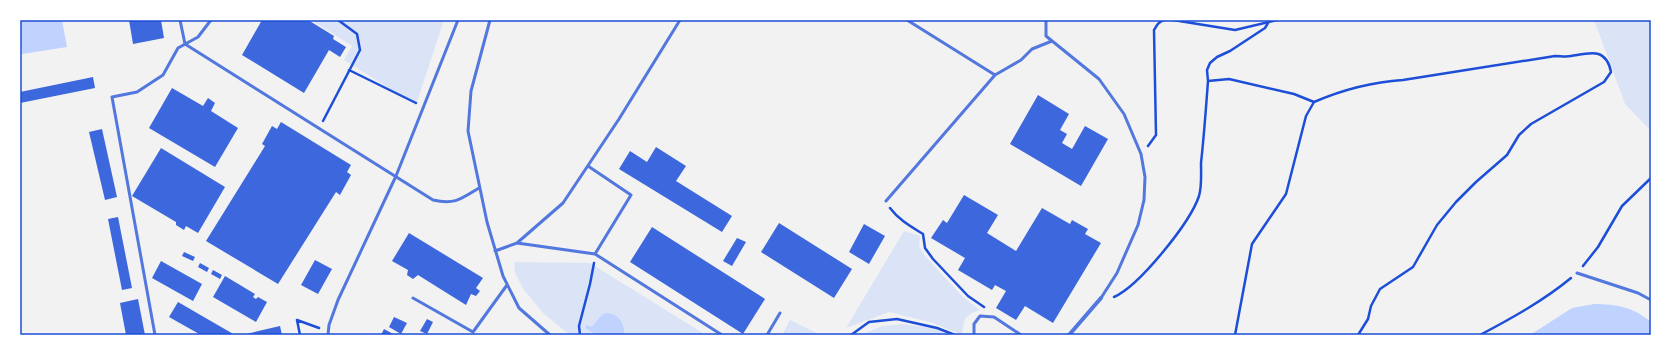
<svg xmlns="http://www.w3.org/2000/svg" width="1671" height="355" font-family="Merriweather,serif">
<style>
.green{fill:#dbe4f7}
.water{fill:#bfd3fe}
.building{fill:#3d67dc}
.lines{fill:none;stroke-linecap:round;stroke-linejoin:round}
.path{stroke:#1d4ed8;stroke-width:2.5}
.service{stroke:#5277de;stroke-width:3}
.minor{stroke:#5277de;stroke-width:4}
.neatline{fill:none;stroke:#1d4ed8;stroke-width:1.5}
</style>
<rect width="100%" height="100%" fill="#f2f2f2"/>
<path class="green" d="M311 20H444L416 105 344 60 352 46Z
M1594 20H1651V131L1625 104Z
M904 231 920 236 919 246 925 256 963 297 980 310C964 315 964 319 962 335L933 323 889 312 846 328Z
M514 262 590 263 706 335H570L544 314 524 290 515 273Z
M790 320 821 335H782Z
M903 324 933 328 948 335H861L882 326Z"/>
<path class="water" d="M20 20H62L67 47 22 54 20 43Z
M1594 304C1617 304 1633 307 1651 322V335H1530L1572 308Z
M605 313C619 313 625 323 624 335H597L585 328 587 325 591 327C596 324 598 317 605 313Z"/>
<path class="building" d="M129 20H161L164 38 133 44Z
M262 20H308L334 36 333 39 346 47 340 57 329 50 304 93 242 55Z
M93 77 95 88 20 103V92Z
M172 88 203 106 208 98 215 103 211 111 238 128 215 167 149 128Z
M1038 95 1069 114 1060 130 1067 134 1062 143 1072 149 1085 126 1108 139 1081 186 1010 144Z
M281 122 351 165 347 172 351 175 340 195 336 192 278 284 206 241 265 146 262 144 272 126 277 129Z
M102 129 117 197 105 200 89 132Z
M656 147 686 166 676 181 732 216 722 232 619 169 630 151 647 162Z
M161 148 225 187 198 233 186 226 184 230 176 225V222L132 196Z
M964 195 998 215 987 233 1016 251 1042 208 1070 224 1072 220 1088 229 1085 234 1101 243 1053 323 1025 306 1016 320 996 308 1006 291 995 285 992 290 958 270 965 258 931 238 943 220 947 223Z
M118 217 132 288 122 290 108 219Z
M779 223 852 269 834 298 761 252Z
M864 224 885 236 869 264 849 252Z
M652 227 765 299 743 334 630 262Z
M409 233 483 278 476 288 480 291 476 296 471 294 466 305 418 275 413 279 407 275 408 270 392 261Z
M737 238 746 242 732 266 723 261Z
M184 252 195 257 193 261 182 256Z
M315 260 332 269 318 294 301 285Z
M161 261 202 284 193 301 152 278Z
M200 263 209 268 207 272 198 267Z
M213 270 222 275 220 279 211 274Z
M225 276 255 294 253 297 256 299 258 297 267 302 256 322 213 297Z
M138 299 145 335H126L120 303Z
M178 302 235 335H201L169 317Z
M394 317 407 323 401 334 389 327Z
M427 319 433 322 427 334 420 331Z
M280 326 282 335H246V334Z
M384 329 395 335H381Z"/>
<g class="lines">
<path class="path" d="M1173 20 1235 30 1277 20
M349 70 416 103
M1208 81 1207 70 1210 63 1217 57 1230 51 1265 28 1268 23
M1314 102C1342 90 1372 82 1403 80L1555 56C1560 56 1566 57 1571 56 1590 53 1606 47 1611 72L1604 82 1531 124 1519 135 1507 155 1476 182 1456 202 1437 225 1413 267 1380 289 1371 306 1368 319 1358 335
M323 121 360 50 357 34 338 20
M1148 146 1156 135 1154 30C1157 25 1159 21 1165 20
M890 208C899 220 910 226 923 234L925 248 933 259 968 296 984 307
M1583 266 1598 247 1622 206 1651 178
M1114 297C1139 286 1190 223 1199 196 1202 186 1201 173 1201 163 1204 136 1206 108 1208 81L1229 79 1294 94 1314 102 1306 116 1286 194 1252 244 1235 335
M297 320 319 328
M297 320 300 335
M580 335 579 326 590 284 594 263
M851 335 869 322 897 319 937 328 955 335
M1480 335C1512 318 1543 301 1571 278"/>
<path class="service" d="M180 20 185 44 433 200C455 205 461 199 479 188
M490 20 471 91 468 131 487 222 503 276 519 308 550 335
M1046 20V36L1099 79 1124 114 1141 154 1145 177 1144 200 1138 225 1117 273 1101 298
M995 75 1021 60 1032 49 1052 41
M886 201 995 75 907 20
M517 243 595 254 631 195 588 166
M495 251 517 243 563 203 619 119 680 20
M595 254 722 335
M1577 273 1638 293 1651 300
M413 298 473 332 507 285
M155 335 112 97 137 92 163 75 178 48 198 37 211 20
M328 335 329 325 338 300 396 176 458 20
M767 335 780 313
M974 335V324L980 316 994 317 1021 335"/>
<path class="minor" d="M1069 335 1101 298"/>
</g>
<rect width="1671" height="355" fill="none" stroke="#ffffff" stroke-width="42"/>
<rect x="21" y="21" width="1629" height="313" class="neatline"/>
</svg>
